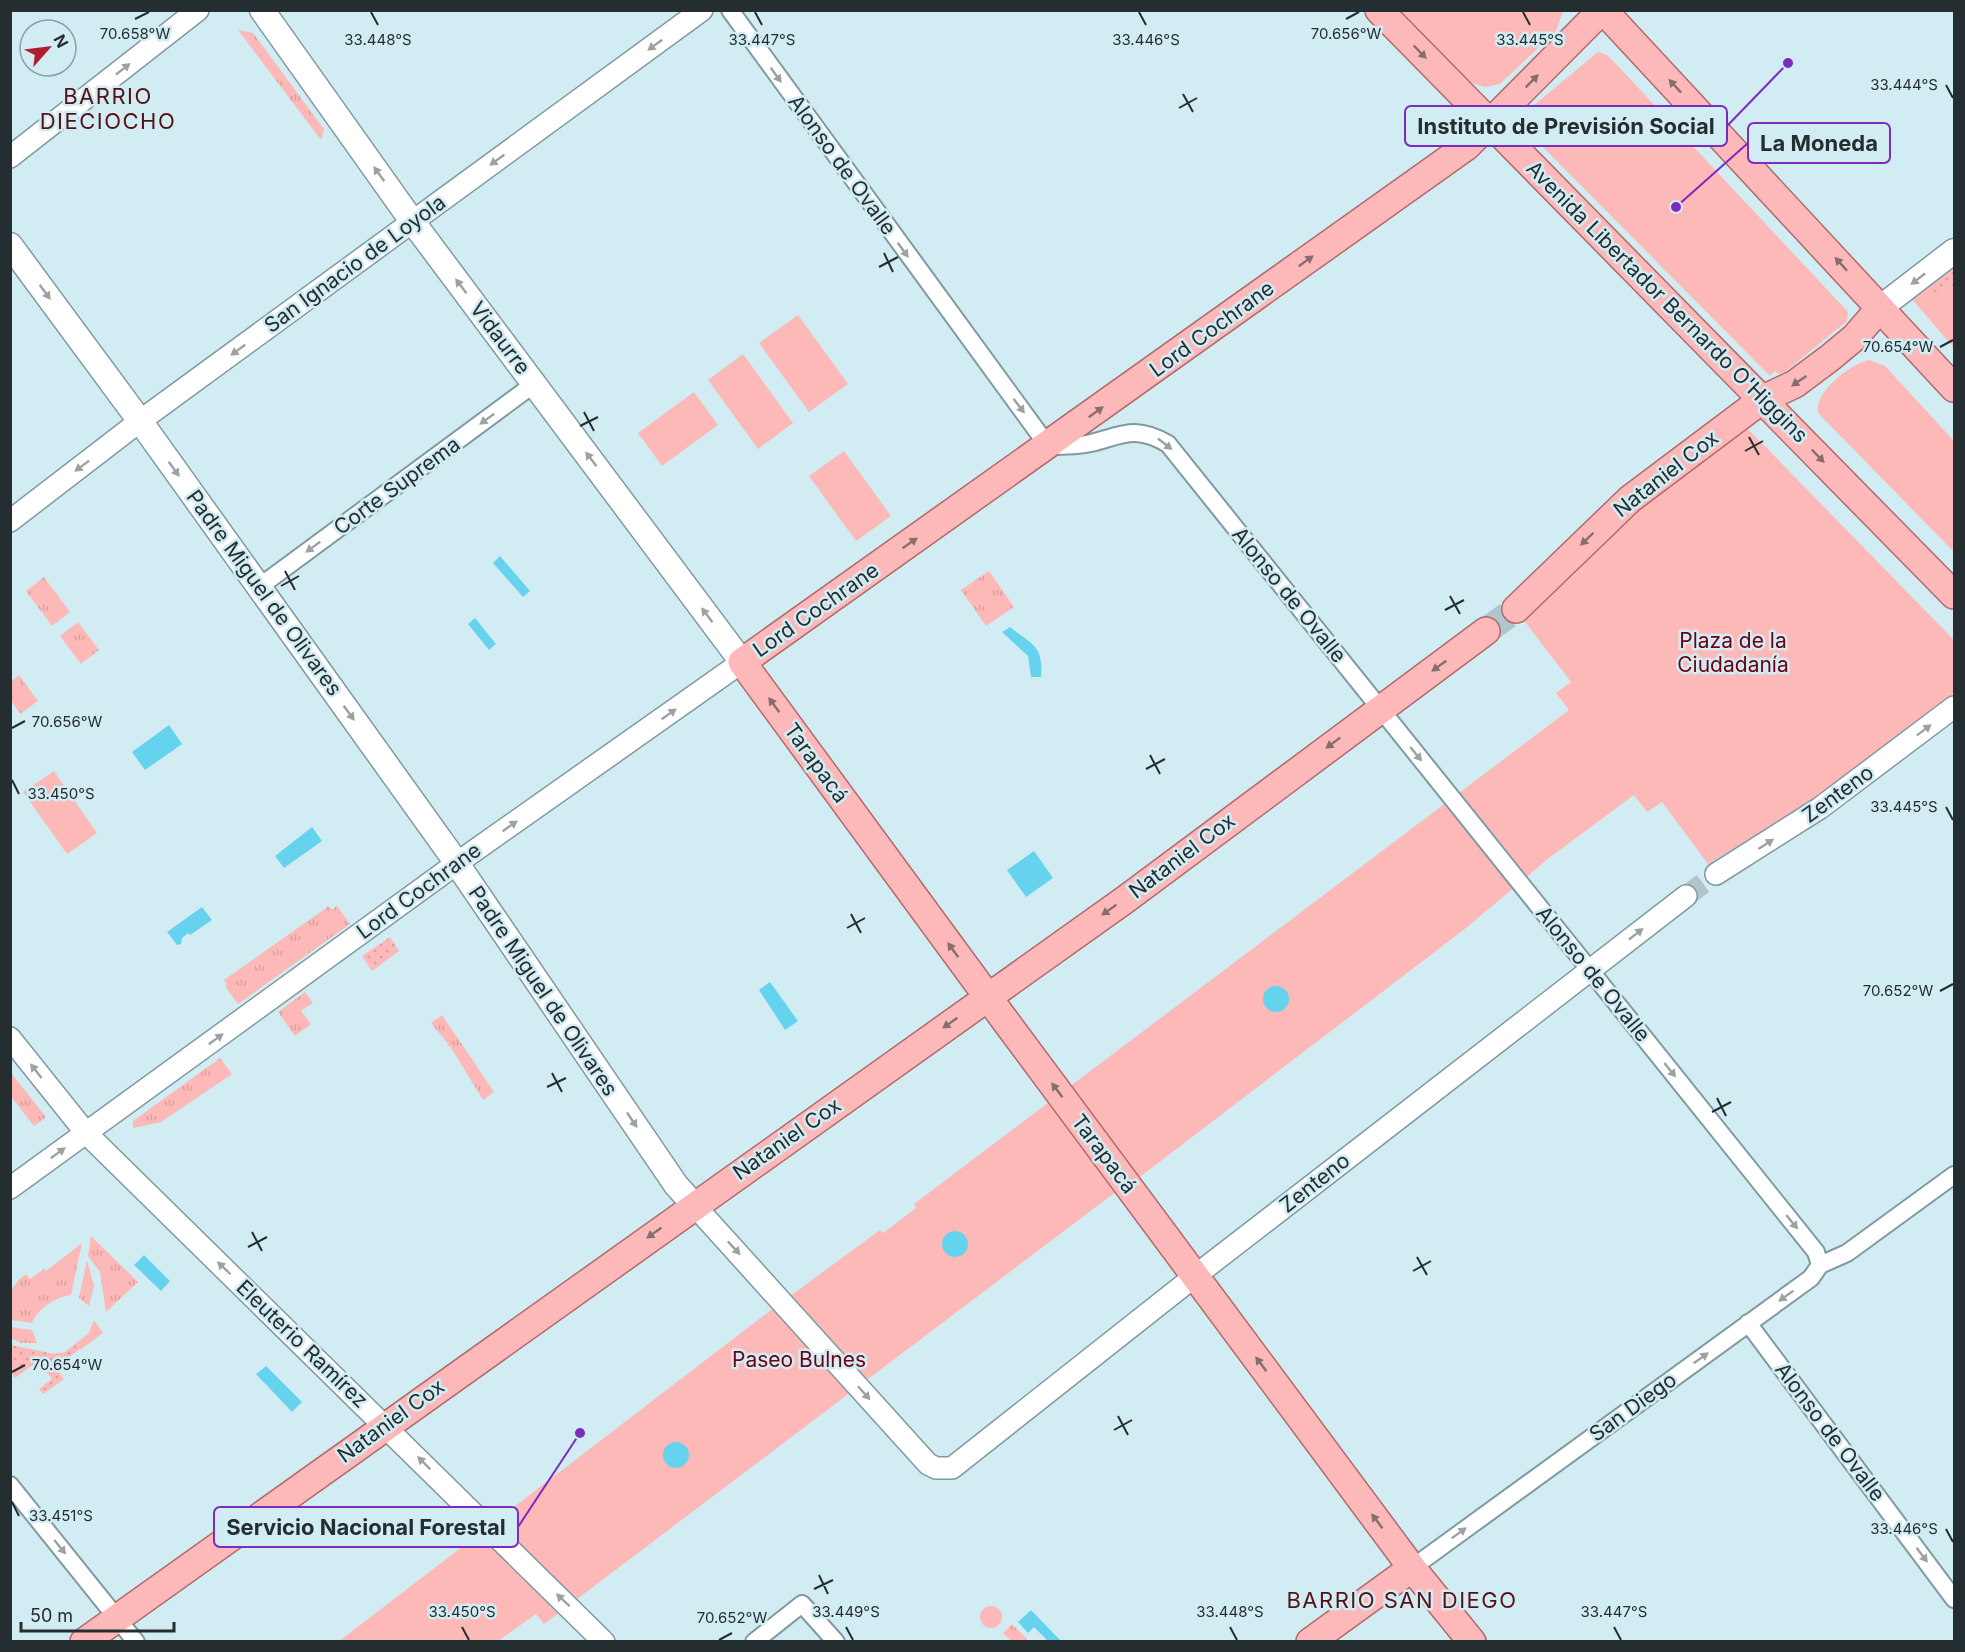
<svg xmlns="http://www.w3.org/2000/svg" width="1965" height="1652" font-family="Inter,sans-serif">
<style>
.grass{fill:url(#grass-tufts)}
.park{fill:#fdb9b7}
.garden{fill:url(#garden-dots)}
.water{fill:#66d3ee}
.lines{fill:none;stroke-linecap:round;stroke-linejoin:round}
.tertiary-tunnel{stroke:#afc6cc;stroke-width:21;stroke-dasharray:21 10;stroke-linecap:butt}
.primary-tunnel{stroke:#afc6cc;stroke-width:27;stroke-dasharray:27 14;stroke-linecap:butt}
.minor-casing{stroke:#8199a0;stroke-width:20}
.tertiary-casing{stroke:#8199a0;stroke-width:24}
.secondary-casing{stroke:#8199a0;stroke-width:27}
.primary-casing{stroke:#b06a6b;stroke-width:30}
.minor{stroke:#fff;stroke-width:16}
.tertiary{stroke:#fff;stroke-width:21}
.secondary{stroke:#fff;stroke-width:24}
.primary{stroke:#fdb9b9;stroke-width:27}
.oneway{fill:#9ca1a2}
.oneway2{fill:#866d6e}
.ticks{fill:none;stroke:#242e30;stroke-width:2}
.labels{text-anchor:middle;stroke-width:5;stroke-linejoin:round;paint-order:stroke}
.street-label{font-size:21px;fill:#242e30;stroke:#d2ecf3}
.park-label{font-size:21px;fill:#6c0015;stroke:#d2ecf3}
.neighbourhood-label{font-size:22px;letter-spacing:1.5px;fill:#561117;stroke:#d2ecf3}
.ticks-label{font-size:15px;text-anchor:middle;fill:#242e30;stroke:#d2ecf3;stroke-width:5;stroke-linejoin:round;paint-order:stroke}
.leader{fill:none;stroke:#7b2cbf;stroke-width:2}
.callout-dot{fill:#7b2cbf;stroke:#d2ecf3;stroke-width:2}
.callout{fill:#d2ecf3;stroke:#7b2cbf;stroke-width:2}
.callout-label{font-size:22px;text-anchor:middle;font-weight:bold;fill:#242e30}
</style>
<defs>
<pattern id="grass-tufts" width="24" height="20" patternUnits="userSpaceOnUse" patternTransform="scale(1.5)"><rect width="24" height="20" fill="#fdb9b7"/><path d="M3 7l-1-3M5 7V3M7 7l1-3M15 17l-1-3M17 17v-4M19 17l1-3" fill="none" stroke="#d99f9e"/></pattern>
<pattern id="garden-dots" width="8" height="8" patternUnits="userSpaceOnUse" patternTransform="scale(1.5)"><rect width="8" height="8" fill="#fdb9b7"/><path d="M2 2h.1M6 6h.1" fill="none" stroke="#d99f9e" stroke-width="1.8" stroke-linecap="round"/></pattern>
</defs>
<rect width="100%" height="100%" fill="#d2ecf3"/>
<path class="grass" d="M238 30 253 33 324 129 321 140Z
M989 571 1014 607 986 626 961 590Z
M44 577 70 612 52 626 26 591Z
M78 622 99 650 81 664 60 636Z
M19 675 38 701 20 714 11 700V682Z
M329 906 332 910 337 906 350 924 238 1004 225 986 227 985 224 980Z
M305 992 313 1003 301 1011 311 1024 295 1036 278 1012Z
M442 1015 494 1092 483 1100 450 1046H447L448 1044 431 1023Z
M220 1058 232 1074 161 1122 133 1128V1121Z
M11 1073 46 1117 34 1126 11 1097Z
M91 1236 138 1282 106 1312 100 1272 88 1256Z
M82 1243 71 1295C57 1296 36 1310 32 1323L11 1320C10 1296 7 1288 26 1274L30 1279 44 1269 46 1271Z
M87 1260 94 1286 89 1306 79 1298Z
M94 1320 103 1333 80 1350 76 1343 89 1333Z
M11 1327 32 1330 37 1343H21L11 1338Z
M1012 1624 1029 1641H1011L1003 1633Z"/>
<path class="park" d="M1396 11H1563L1556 31 1500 84 1485 87 1466 81Z
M1598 52 1607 55 1616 64 1848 312 1847 321 1785 372 1779 374 1775 371 1770 376 1523 127 1521 118 1523 114Z
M1954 285V348L1911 298 1922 287 1934 300Z
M798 315 848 384 809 412 759 343Z
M743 354 793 423 758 449 708 380Z
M1869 360 1885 366 1954 441V552L1818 413C1814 392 1850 364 1869 360Z
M694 392 718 425 662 466 638 433Z
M1744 425 1954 640V693L1820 796 1708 864 1662 802 1647 812 1634 795 1549 858 1466 928 1145 1173 1109 1197 544 1624 536 1614 498 1641 338 1642 763 1316 880 1230 883 1233 916 1208 914 1204 1569 710 1556 693 1571 682 1522 618 1627 514Z
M844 451 891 516 856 541 809 476Z
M54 771 97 833 67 854 23 792Z
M980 1617a11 11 0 1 1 22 0a11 11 0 1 1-22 0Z"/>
<path class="garden" d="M1954 262V285L1934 300 1922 287Z
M390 937 399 951 372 971 362 956Z
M76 1343 80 1349 56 1367 64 1379 43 1394 39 1389 52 1379 38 1361 15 1378 11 1372V1345L54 1354 65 1352Z"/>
<path class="water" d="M500 556 530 591 523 597 493 563Z
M475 618 496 644 489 650 468 624Z
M1010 627C1030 644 1044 644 1041 677H1031L1028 656 1002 632Z
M169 725 182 744 145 770 132 752Z
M312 827 322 841 284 868 275 856Z
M1034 851 1053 878 1026 897 1007 870Z
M202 907 212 920 190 935 188 933 182 938 181 944 177 945 167 932Z
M770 982 798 1021 785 1030 759 990Z
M1263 999a13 13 0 1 1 26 0a13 13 0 1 1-26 0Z
M942 1244a13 13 0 1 1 26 0a13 13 0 1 1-26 0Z
M144 1255 170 1281 161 1291 134 1265Z
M266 1366 302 1402 292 1412 256 1374Z
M663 1455a13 13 0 1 1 26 0a13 13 0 1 1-26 0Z
M1031 1610 1061 1641H1048L1034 1627 1028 1633 1018 1622Z"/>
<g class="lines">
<path class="tertiary-tunnel" d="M1686 896 1716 874"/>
<path class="primary-tunnel" d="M1486 631 1516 609"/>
<defs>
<path id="minor" d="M730 10 1048 446C1062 446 1077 446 1091 443 1123 435 1135 425 1168 444L1816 1252 1820 1265
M259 587 534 384
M1748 1323 1954 1599
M10 1485 136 1642
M1412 1568 1811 1278 1820 1265 1847 1253 1954 1175
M754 1642 802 1604 836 1642"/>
<path id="tertiary" d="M10 157 198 10
M10 521 140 421 702 10
M1716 874 1820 808 1954 707
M10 1038 86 1133 604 1642
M10 1188 467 856 742 662
M694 1205 928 1464 936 1468H952L1195 1276 1686 896"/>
<path id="secondary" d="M262 10 412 221 742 662
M10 245 140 421 449 852 676 1185 694 1205
M1880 308 1954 251"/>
<path id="primary" d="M1379 10 1954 595
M1603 10 1954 388
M1516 609 1630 499 1763 399 1795 384 1831 357 1855 337 1880 308
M84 1642 1126 899 1486 631
M1310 1642 1412 1568
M1472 1642 1412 1568 1004 1019 742 662 1467 146 1602 10"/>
</defs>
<use href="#minor" class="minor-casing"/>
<use href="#tertiary" class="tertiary-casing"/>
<use href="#secondary" class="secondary-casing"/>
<use href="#primary" class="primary-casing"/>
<use href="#minor" class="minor"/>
<use href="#tertiary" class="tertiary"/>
<use href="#secondary" class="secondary"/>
<use href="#primary" class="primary"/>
</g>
<defs><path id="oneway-solid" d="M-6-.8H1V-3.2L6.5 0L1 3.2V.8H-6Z" transform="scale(1.5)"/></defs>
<g class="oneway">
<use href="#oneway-solid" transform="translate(655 45) rotate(144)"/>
<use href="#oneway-solid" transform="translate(123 69) rotate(-38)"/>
<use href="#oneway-solid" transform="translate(776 75) rotate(54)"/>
<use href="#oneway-solid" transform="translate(497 160) rotate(144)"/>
<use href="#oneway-solid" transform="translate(379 174) rotate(-126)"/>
<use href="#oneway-solid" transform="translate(903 250) rotate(54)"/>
<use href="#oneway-solid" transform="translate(1918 279) rotate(142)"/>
<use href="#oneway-solid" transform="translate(461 286) rotate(-127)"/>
<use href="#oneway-solid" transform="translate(45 292) rotate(54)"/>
<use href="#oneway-solid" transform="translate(238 350) rotate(144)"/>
<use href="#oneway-solid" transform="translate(1019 406) rotate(53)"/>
<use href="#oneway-solid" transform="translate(487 419) rotate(144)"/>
<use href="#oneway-solid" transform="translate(1165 444) rotate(38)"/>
<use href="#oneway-solid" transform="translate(591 459) rotate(-127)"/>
<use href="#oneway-solid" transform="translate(82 466) rotate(143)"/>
<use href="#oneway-solid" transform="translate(174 469) rotate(54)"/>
<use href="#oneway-solid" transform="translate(313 547) rotate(144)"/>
<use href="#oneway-solid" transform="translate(707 615) rotate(-127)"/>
<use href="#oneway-solid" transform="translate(349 713) rotate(54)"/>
<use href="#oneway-solid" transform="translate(669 714) rotate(-35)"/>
<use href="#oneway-solid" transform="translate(1924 730) rotate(-37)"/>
<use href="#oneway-solid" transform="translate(1416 754) rotate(51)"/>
<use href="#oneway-solid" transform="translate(510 826) rotate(-35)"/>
<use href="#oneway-solid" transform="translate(1766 844) rotate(-33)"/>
<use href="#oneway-solid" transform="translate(1636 934) rotate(-38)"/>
<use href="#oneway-solid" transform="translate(216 1039) rotate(-36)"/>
<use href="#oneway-solid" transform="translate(1670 1070) rotate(51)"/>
<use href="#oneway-solid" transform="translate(36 1071) rotate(-128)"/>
<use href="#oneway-solid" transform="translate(632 1120) rotate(56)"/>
<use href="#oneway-solid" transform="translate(58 1153) rotate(-36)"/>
<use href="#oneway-solid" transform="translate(1792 1222) rotate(51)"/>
<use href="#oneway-solid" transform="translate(734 1248) rotate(47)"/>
<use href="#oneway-solid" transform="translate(224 1268) rotate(-136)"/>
<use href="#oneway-solid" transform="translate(1786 1296) rotate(144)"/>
<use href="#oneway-solid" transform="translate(1701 1358) rotate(-36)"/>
<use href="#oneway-solid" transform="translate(864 1393) rotate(48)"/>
<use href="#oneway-solid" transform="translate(424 1463) rotate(-135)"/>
<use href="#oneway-solid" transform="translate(1459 1533) rotate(-36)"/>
<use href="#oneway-solid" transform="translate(60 1547) rotate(51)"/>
<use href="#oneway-solid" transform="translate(1922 1555) rotate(53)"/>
<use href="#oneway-solid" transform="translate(563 1600) rotate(-137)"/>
</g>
<g class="oneway2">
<use href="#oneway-solid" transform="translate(1420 52) rotate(46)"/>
<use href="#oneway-solid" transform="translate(1532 81) rotate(-45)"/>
<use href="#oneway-solid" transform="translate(1675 86) rotate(-133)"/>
<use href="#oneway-solid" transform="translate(1306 261) rotate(-36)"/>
<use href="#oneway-solid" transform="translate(1841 264) rotate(-132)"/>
<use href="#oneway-solid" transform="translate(1799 381) rotate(146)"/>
<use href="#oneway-solid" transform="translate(1096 412) rotate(-36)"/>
<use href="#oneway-solid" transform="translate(1818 456) rotate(46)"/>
<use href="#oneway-solid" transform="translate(1587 539) rotate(136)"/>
<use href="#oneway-solid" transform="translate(910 543) rotate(-35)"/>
<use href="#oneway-solid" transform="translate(1439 666) rotate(144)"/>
<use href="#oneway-solid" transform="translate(774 705) rotate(-126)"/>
<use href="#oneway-solid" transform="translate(1333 743) rotate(143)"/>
<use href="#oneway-solid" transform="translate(1109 910) rotate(145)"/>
<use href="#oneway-solid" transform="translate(953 950) rotate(-126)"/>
<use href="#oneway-solid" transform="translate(950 1023) rotate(145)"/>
<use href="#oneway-solid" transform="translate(1057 1090) rotate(-127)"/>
<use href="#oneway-solid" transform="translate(654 1233) rotate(145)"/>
<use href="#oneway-solid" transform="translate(1261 1364) rotate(-127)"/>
<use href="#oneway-solid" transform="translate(1377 1521) rotate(-127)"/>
</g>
<path class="ticks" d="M371 12 378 25M755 12 762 25M1139 12 1146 25M1523 12 1530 25M135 19 149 12M1346 19 1359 12M1946 85 1953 98M1183 94 1193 112M1179 108 1197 98M884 253 893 272M879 267 898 257M1940 347 1953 340M584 412 594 431M580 426 598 417M1749 437 1759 455M1745 451 1763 441M285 571 295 590M281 586 299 576M1450 596 1460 614M1445 610 1464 600M12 728 25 721M1150 755 1160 774M1146 769 1165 759M12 780 19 794M1946 807 1953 820M851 914 861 933M847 928 865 918M1940 991 1953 984M552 1073 562 1092M547 1087 566 1078M1717 1098 1726 1116M1712 1112 1731 1102M252 1232 262 1251M248 1247 267 1237M1417 1257 1427 1275M1413 1271 1431 1261M12 1372 25 1365M1118 1416 1128 1435M1114 1430 1132 1420M12 1502 19 1516M1946 1529 1953 1542M819 1575 828 1594M814 1589 833 1580M462 1627 469 1640M846 1627 853 1640M1230 1627 1237 1640M1614 1627 1621 1640M719 1640 732 1633"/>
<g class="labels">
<g class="street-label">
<text transform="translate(842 165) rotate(54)" y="7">Alonso de Ovalle</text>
<text transform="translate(355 264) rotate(-36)" y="7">San Ignacio de Loyola</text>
<text transform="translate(1667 302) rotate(45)" y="7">Avenida Libertador Bernardo O'Higgins</text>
<text transform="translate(1212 329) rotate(-36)" y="7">Lord Cochrane</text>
<text transform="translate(500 338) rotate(53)" y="7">Vidaurre</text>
<text transform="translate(1666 474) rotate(-38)" y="7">Nataniel Cox</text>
<text transform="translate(397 486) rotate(-36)" y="7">Corte Suprema</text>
<text transform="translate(264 593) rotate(54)" y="7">Padre Miguel de Olivares</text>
<text transform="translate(1289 595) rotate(51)" y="7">Alonso de Ovalle</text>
<text transform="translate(816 610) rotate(-35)" y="7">Lord Cochrane</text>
<text transform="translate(816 763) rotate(54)" y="7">Tarapacá</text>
<text transform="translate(1838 794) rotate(-36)" y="7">Zenteno</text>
<text transform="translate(1182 856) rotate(-37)" y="7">Nataniel Cox</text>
<text transform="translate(419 891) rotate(-36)" y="7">Lord Cochrane</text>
<text transform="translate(1593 974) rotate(51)" y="7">Alonso de Ovalle</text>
<text transform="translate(543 991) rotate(56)" y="7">Padre Miguel de Olivares</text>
<text transform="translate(787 1139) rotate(-35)" y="7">Nataniel Cox</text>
<text transform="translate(1104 1154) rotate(53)" y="7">Tarapacá</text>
<text transform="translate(1315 1183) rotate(-38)" y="7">Zenteno</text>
<text transform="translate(302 1344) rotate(44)" y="7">Eleuterio Ramírez</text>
<text transform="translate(1633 1407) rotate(-36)" y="7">San Diego</text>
<text transform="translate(391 1421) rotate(-36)" y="7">Nataniel Cox</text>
<text transform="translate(1830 1432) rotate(53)" y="7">Alonso de Ovalle</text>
</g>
<g class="park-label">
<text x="1733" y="648">Plaza de la<tspan x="1733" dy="24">Ciudadanía</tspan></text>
<text x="799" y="1367">Paseo Bulnes</text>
</g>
<g class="neighbourhood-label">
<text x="108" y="104">BARRIO<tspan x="108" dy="25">DIECIOCHO</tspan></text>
<text x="1402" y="1608">BARRIO SAN DIEGO</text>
</g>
</g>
<g class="ticks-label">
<text x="135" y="39">70.658°W</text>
<text x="1346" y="39">70.656°W</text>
<text x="378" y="45">33.448°S</text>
<text x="762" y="45">33.447°S</text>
<text x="1146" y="45">33.446°S</text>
<text x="1530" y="45">33.445°S</text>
<text x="1904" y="90">33.444°S</text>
<text x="1898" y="352">70.654°W</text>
<text x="67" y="727">70.656°W</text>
<text x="61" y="799">33.450°S</text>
<text x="1904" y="812">33.445°S</text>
<text x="1898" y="996">70.652°W</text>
<text x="67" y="1370">70.654°W</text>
<text x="61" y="1521">33.451°S</text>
<text x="1904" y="1534">33.446°S</text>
<text x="462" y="1617">33.450°S</text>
<text x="846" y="1617">33.449°S</text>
<text x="1230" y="1617">33.448°S</text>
<text x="1614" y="1617">33.447°S</text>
<text x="732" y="1623">70.652°W</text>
</g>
<path class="leader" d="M1788 63L1727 126M1676 207L1748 143M580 1433L518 1527"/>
<g class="callout-dot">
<circle cx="1788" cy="63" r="6"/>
<circle cx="1676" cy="207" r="6"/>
<circle cx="580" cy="1433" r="6"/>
</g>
<g class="callout">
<rect x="1405" y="106" width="322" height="40" rx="6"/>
<rect x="1748" y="123" width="142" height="40" rx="6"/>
<rect x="214" y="1507" width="304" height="40" rx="6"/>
</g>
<g class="callout-label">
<text x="1566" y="134">Instituto de Previsión Social</text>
<text x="1819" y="151">La Moneda</text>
<text x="366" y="1535">Servicio Nacional Forestal</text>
</g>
<rect width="1965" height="1652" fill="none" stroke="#242e30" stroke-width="24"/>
<g transform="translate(48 48) rotate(62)"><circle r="28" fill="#d2ecf3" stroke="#8ca0a5" stroke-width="1.5"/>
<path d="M0-4.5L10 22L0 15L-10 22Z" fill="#b01d30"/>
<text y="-9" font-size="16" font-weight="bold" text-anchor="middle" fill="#242e30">N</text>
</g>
<path d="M21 1622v9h153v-9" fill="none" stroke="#242e30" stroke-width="3"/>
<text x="30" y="1622" font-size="18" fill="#242e30" stroke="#d2ecf3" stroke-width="4.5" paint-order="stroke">50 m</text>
</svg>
